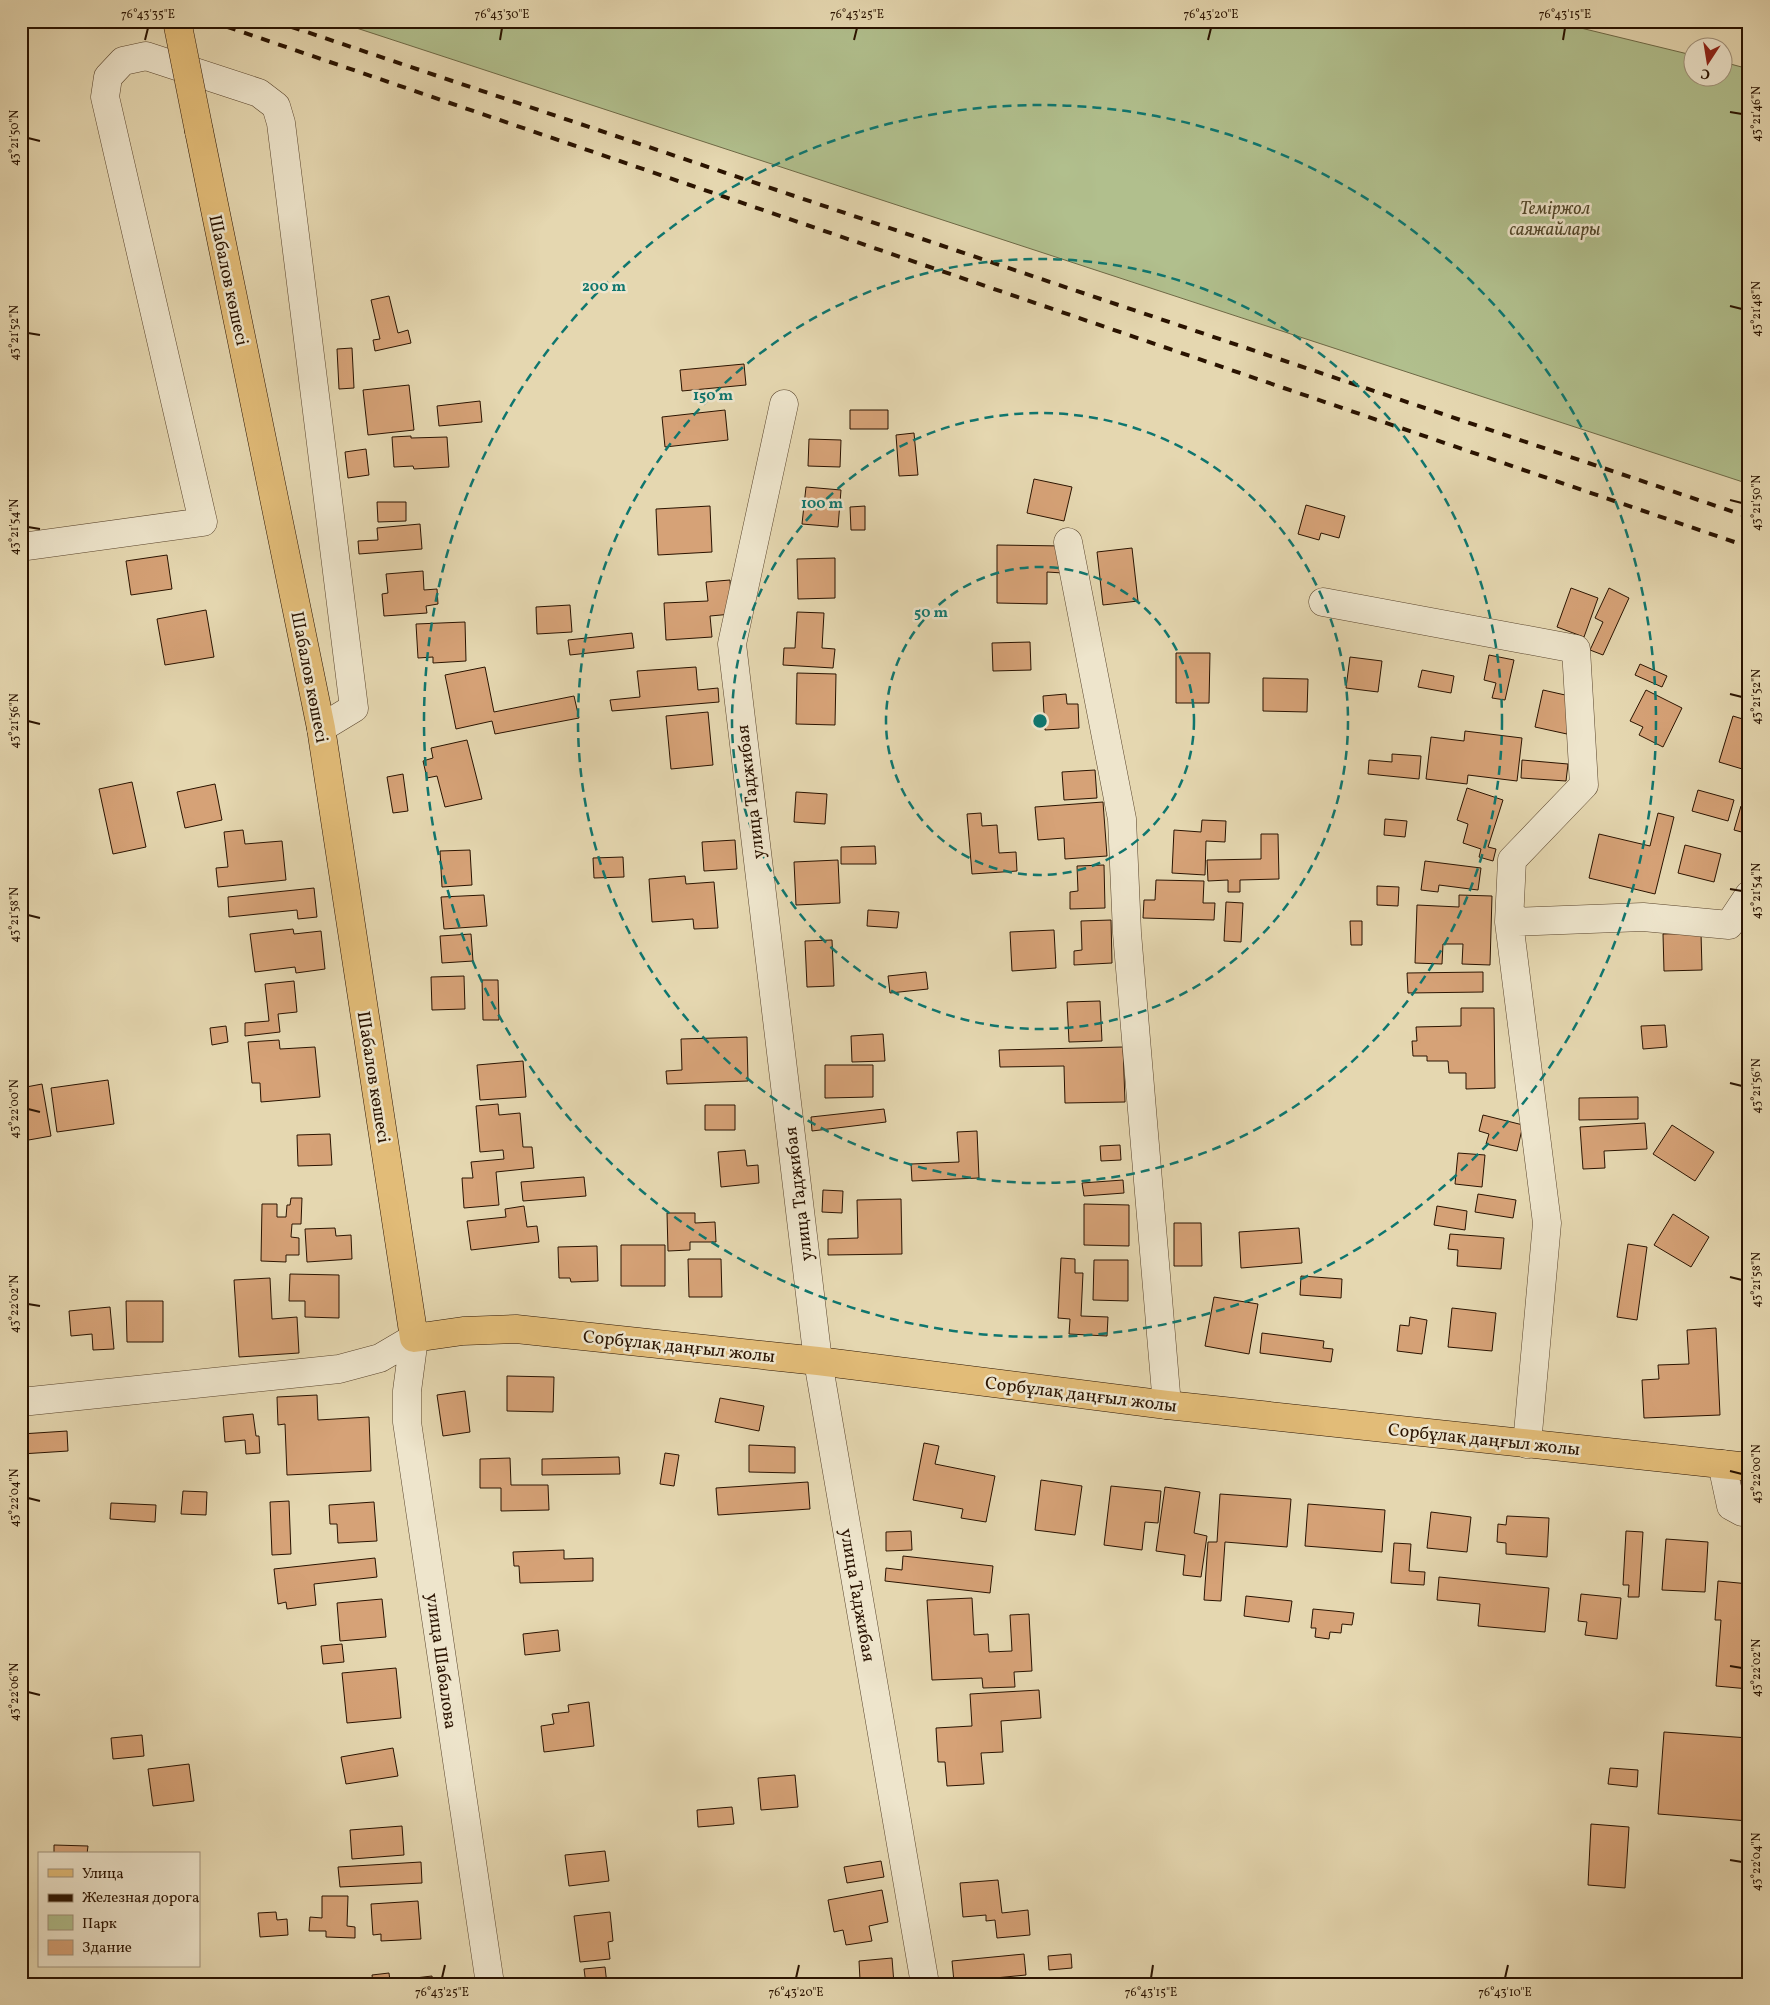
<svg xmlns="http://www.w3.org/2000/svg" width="1770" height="2005" font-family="Vollkorn,serif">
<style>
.green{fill:#b1bf8d;stroke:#6e6946}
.building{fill:#d6a277;stroke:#2a1300}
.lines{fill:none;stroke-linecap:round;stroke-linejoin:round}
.minor-casing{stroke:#59442c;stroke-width:29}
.major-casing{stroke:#2a1300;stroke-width:29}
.minor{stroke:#eee5cc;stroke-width:28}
.major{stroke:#e2bc78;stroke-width:28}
.rail{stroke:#2a1300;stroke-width:4;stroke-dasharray:9 9;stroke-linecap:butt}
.major-bridge-casing{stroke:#2a1300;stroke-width:29;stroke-linecap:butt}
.major-bridge{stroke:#e2bc78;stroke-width:28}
.ticks{fill:none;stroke:#2a1300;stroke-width:2}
.ring{fill:none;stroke:#0f766e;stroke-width:2.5;stroke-dasharray:9 6}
.labels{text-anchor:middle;stroke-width:5;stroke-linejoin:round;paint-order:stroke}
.park-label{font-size:18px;font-style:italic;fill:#52472a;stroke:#eee5cc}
.street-label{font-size:18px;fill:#2a1300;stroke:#eee5cc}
.centre{fill:#0f766e;stroke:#eee5cc;stroke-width:2.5}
.ring-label{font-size:15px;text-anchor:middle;font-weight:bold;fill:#0f766e;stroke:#eee5cc;stroke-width:5;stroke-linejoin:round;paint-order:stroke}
.neatline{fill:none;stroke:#2a1300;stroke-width:2}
.ticks-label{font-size:12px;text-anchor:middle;fill:#2a1300}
</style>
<rect width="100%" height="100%" fill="#e5d7b0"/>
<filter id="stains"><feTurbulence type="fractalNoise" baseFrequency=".004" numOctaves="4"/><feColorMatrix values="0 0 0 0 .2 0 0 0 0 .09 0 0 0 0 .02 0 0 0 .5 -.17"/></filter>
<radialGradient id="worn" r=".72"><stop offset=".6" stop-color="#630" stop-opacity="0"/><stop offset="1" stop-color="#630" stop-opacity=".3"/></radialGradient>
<path class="green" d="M335 21H1552L1692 55V78H1722L1723 62 1749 69V484Z"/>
<path class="building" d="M389 296 398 333 408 330 411 343 375 351 373 340 380 339 371 300Z
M352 348 354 388 339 389 337 349Z
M744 364 746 385 682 391 680 370Z
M409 385 414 430 368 435 363 390Z
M480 401 482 422 439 426 437 406Z
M725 410 728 440 665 447 662 417Z
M850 410H888V429H850Z
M914 433 918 475 899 476 896 435Z
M411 436V438L447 437 449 467 414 469 413 466 394 467 392 437Z
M809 439 841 440 840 467 808 466Z
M366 449 369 475 348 478 345 452Z
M1034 479 1072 487 1064 521 1027 513Z
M806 487 841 490 838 527 802 524Z
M377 502H406V521L378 522Z
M1306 505 1345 516 1339 538 1321 533 1319 540 1298 534Z
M710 506 712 552 658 555 656 509Z
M865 506V530H851L850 507Z
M420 524 422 549 359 554 358 541 378 540 377 528Z
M997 545 1063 546V573L1047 572V604L997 603Z
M1132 548 1138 601 1103 605 1097 552Z
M167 555 172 589 131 595 126 561Z
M835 558V598L798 599 797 559Z
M423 571 424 590 437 589 438 604 426 606 427 613 384 616 382 594 388 593 386 574Z
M730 580 732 614 710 616 712 637 666 640 664 603 708 601 706 582Z
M1571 588 1598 598 1584 637 1557 627Z
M1609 588 1629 598 1603 655 1590 650 1603 622 1595 618Z
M570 605 572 632 537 634 536 607Z
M206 610 214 657 165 665 157 619Z
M797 612 824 613 822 648 835 649 833 668 783 665 784 648H795Z
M465 622 466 661 433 663V657L418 658 416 624Z
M632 633 634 648 570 655 568 640Z
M1030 642 1031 670 993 671 992 643Z
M1176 653H1210L1209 703H1176Z
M1489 655 1514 660 1505 700 1492 698 1496 683 1484 680Z
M1350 657 1382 661 1378 692 1346 688Z
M1640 664 1667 676 1662 687 1635 675Z
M485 667 494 712 574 696 579 718 495 734 492 721 456 729 445 675Z
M696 667 698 690 718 688 719 702 612 711 610 700 640 697 637 671Z
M1422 670 1454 676 1451 693 1418 687Z
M797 673 836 674 835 725 796 724Z
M1263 678 1308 679 1307 712 1263 711Z
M1543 690 1574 697 1567 734 1535 727Z
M1646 690 1682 708 1663 747 1639 735 1643 727 1630 721Z
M1066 694 1067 704H1078L1079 728 1045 730 1043 696Z
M708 712 713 765 671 769 666 716Z
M1733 716 1749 721V771L1719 762Z
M1465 731 1522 738 1517 781 1468 775 1467 784 1426 779 1431 737 1464 741Z
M467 740 482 799 445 807 437 776 427 778 423 761 433 758 431 748Z
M1392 754 1421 756 1419 779 1368 774 1369 760 1392 762Z
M1522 760 1568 764 1566 781 1521 778Z
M1095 770 1097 798 1064 800 1062 772Z
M403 774 408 811 393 813 387 777Z
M132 782 146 847 113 854 99 789Z
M215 784 222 820 185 828 177 792Z
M1467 788 1503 800 1488 847 1496 849 1493 861 1479 857 1481 849 1463 843 1468 824 1457 820Z
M1698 790 1734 800 1728 821 1692 811Z
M796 792 827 794 825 824 794 822Z
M1103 802 1107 856 1065 859 1064 838 1038 840 1035 807Z
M1741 806 1749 808V834L1734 830Z
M981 813 982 826 997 825 999 853 1016 852 1017 871 972 874 967 814Z
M1658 813 1674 817 1655 894 1589 878 1599 834 1650 846Z
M1385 819 1407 821 1405 837 1384 835Z
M1202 820 1226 821 1225 842 1206 841 1205 875 1172 873 1174 830 1201 832Z
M243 830 245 844 282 841 286 880 218 887 216 868 228 867 224 832Z
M1261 834H1278L1279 879 1240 880V892H1228V880L1208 881 1207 860 1261 859Z
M735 840 737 869 704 871 702 842Z
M1685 845 1721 854 1714 882 1678 873Z
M875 846 876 864H841V847Z
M470 850 472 885 442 887 440 851Z
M623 857 624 877 594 878 593 858Z
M838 860 840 903 796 905 794 862Z
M1425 861 1481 868 1478 890 1439 885 1438 892 1421 890Z
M1104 865 1105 908 1070 909V892L1078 891 1077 866Z
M685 876 686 884 714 882 718 928 694 929 693 919 652 922 649 879Z
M1156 880 1204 881 1203 903H1215L1214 920 1143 918 1144 900H1155Z
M1377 886 1399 887 1398 906 1377 905Z
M314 888 317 917 298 919 297 910 229 917 228 897Z
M484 895 487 926 444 929 441 897Z
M1459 895 1492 896 1490 965 1462 964 1463 944H1443L1442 964 1415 963 1417 905 1459 907Z
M1226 902 1243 903 1241 942 1224 941Z
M868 910 899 912 897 928 867 926Z
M1111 920 1112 963 1074 965V951L1082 950 1081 921Z
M1350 921H1362V945H1351Z
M293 929 294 934 321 931 325 969 296 973 295 967 255 972 250 934Z
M1054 930 1056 968 1012 971 1010 932Z
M1701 933 1702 970 1664 971 1663 934Z
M471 934 473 961 442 963 440 936Z
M832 940 834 986 807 987 805 941Z
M926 972 928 989 890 993 888 976Z
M1483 972V992L1408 993 1407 973Z
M464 976 465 1009 432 1010 431 977Z
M482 980H498L499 1020H483Z
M294 981 297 1012 278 1014 280 1032 245 1036V1023L269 1021 265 984Z
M1100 1001 1102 1041 1069 1042 1067 1002Z
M1461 1008H1494L1495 1088 1466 1089V1073H1449L1448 1061H1427V1056H1413L1412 1041H1417L1416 1027 1461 1026Z
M1665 1025 1667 1047 1643 1049 1641 1026Z
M226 1026 228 1042 212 1045 210 1028Z
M883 1034 885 1061 852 1062 851 1036Z
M747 1037 748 1081 667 1084 666 1071 682 1070 681 1039Z
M279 1040 280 1049 315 1047 320 1097 261 1102 260 1083H252L248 1042Z
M1123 1047 1125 1102 1065 1103 1064 1066 1000 1067 999 1050Z
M523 1061 526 1097 480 1100 477 1065Z
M825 1065H873V1097L825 1098Z
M108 1080 114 1124 57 1132 51 1088Z
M42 1084 51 1136 23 1141 21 1088Z
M1638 1097V1119L1579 1120V1098Z
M498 1104 499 1115 520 1113 523 1147H532L534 1168 496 1172 499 1205 464 1208 462 1178H473L471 1162 504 1159 503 1150 480 1152 476 1106Z
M705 1105H735V1130H705Z
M884 1109 886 1122 812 1131 811 1117Z
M1483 1115 1523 1125 1517 1151 1486 1144 1489 1134 1479 1131Z
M1645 1123 1647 1149 1604 1151 1605 1168 1583 1169 1580 1127Z
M1672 1125 1714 1152 1695 1181 1653 1154Z
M977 1131 979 1178 912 1181 911 1164 959 1162 957 1132Z
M330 1134 332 1165 298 1166 297 1135Z
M1120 1145 1121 1160 1101 1161 1100 1146Z
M745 1150 747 1166 758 1165 759 1183 721 1187 718 1152Z
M1458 1153 1485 1155 1482 1187 1455 1184Z
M584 1177 586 1196 523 1201 521 1182Z
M1123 1180 1124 1193 1084 1196 1082 1183Z
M823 1190 843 1191 842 1213 822 1212Z
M1478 1194 1516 1200 1513 1218 1475 1212Z
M291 1198H302L301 1224H292L291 1237 299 1238V1255H286V1262L261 1261 262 1204H277V1217H286L287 1205H290Z
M901 1199 902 1254 828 1255V1239L858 1238 857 1200Z
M1084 1204 1129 1205V1246L1084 1245Z
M524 1206 527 1227 537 1226 539 1242 471 1250 467 1221 506 1217 505 1209Z
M1437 1206 1467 1211 1465 1230 1434 1225Z
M667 1213H695V1223L715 1222 716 1242H690V1250L668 1251Z
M1673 1214 1709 1237 1691 1267 1654 1245Z
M1174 1223H1201L1202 1266H1174Z
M335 1228 336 1236 351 1235 352 1259 307 1262 305 1229Z
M1299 1228 1302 1263 1241 1268 1239 1232Z
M1450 1234 1504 1238 1501 1269 1457 1266 1458 1250 1448 1249Z
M1628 1244 1647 1247 1637 1320 1617 1317Z
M621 1245H665V1286H621Z
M597 1246 598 1281 571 1282 570 1278H559L558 1247Z
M1061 1258 1075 1259V1273H1083L1081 1316 1108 1317 1107 1336 1069 1334 1070 1319 1058 1318Z
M688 1259H721L722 1297H689Z
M1094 1260H1128V1301L1093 1300Z
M290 1274 339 1275V1318L305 1317V1301H289Z
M1301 1276 1342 1279 1341 1298 1300 1295Z
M270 1278 272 1319 297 1317 299 1353 239 1357 234 1280Z
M1214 1297 1258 1304 1249 1354 1205 1346Z
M126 1301H163V1342H127Z
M110 1307 114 1349 93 1350 92 1334 71 1336 69 1311Z
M1452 1308 1496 1313 1492 1351 1448 1347Z
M1410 1317 1427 1320 1422 1354 1397 1351 1400 1325 1409 1326Z
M1716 1328 1720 1415 1644 1418 1642 1380 1659 1379 1658 1365 1689 1364 1687 1330Z
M1262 1333 1324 1341 1323 1348 1333 1349 1331 1362 1260 1353Z
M507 1376 554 1377 553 1412 507 1411Z
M465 1391 470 1432 443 1436 437 1395Z
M317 1395 318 1420 369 1417 371 1471 287 1475 285 1424 278 1425 277 1397Z
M720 1398 764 1406 759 1431 715 1422Z
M253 1414 256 1436H259L260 1453 246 1454 245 1440 225 1442 223 1417Z
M67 1431 68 1451 21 1454V1434Z
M924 1443 939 1446 935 1464 995 1476 986 1522 961 1518 963 1509 913 1500Z
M749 1445 795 1447V1473L749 1472Z
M665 1453 679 1455 674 1486 660 1484Z
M619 1457 620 1474 542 1475V1459Z
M510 1458 511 1485H548L549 1510 501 1511V1488H480V1459Z
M1041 1480 1082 1486 1075 1535 1035 1530Z
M808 1482 810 1509 718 1515 716 1488Z
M1111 1486 1161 1491 1158 1523 1145 1522 1142 1550 1104 1545Z
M1165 1487 1200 1492 1194 1533 1207 1536 1201 1577 1183 1575 1185 1555 1156 1551Z
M183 1491 207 1492 206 1515 181 1514Z
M1220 1494 1291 1499 1287 1547 1225 1542 1221 1601 1204 1600 1208 1542H1217Z
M289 1501 291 1554 272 1555 270 1502Z
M374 1502 377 1541 338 1543 337 1524H330L329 1505Z
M111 1503 156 1505 155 1522 110 1519Z
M1308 1504 1385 1510 1382 1552 1305 1546Z
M1431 1512 1471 1517 1467 1552 1427 1548Z
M1507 1516 1549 1518 1547 1557 1506 1554V1543L1497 1542 1498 1524 1506 1525Z
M911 1531 912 1550 886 1551V1532Z
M1626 1531 1643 1532 1639 1597H1628L1629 1585H1623Z
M1666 1539 1708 1542 1705 1592 1662 1590Z
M1394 1543 1411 1544 1409 1571 1425 1572 1424 1585 1391 1583Z
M564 1550V1559L593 1558V1581L520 1583 519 1566H514L513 1552Z
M903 1556 993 1566 990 1593 885 1581 886 1568 902 1570Z
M375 1558 377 1577 314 1584 316 1605 287 1609 286 1602 278 1604 274 1569Z
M1439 1577 1549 1588 1545 1632 1478 1626 1480 1604 1437 1600Z
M1718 1581 1749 1584 1746 1623H1749V1689L1716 1686 1721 1620H1715Z
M1581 1594 1621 1598 1617 1639 1585 1635 1587 1622 1578 1621Z
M1246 1596 1292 1601 1289 1622 1244 1616Z
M972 1598 974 1635 988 1634 989 1652 1012 1651 1010 1615 1029 1614 1032 1671 1014 1672 1015 1687 983 1688 982 1678 932 1680 927 1600Z
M382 1599 386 1637 340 1641 337 1603Z
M1313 1609 1354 1613 1352 1625 1342 1624 1341 1633 1330 1632 1329 1639 1315 1637 1316 1628H1311Z
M558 1630 560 1651 525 1655 523 1634Z
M342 1644 344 1662 323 1664 321 1646Z
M396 1668 401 1718 347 1723 342 1673Z
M1039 1690 1041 1718 1001 1721 1003 1752 981 1753 984 1784 947 1786 945 1762H938L936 1728 972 1726 970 1694Z
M589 1702 594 1746 544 1752 541 1726 554 1724 552 1714 569 1712 568 1705Z
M1664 1732 1749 1738V1821L1658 1814Z
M142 1735 144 1756 113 1759 111 1738Z
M393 1748 398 1776 346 1784 341 1757Z
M189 1764 194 1801 153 1806 148 1769Z
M1610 1768 1638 1770 1637 1787 1608 1784Z
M795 1775 798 1807 761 1810 758 1778Z
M732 1807 734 1824 698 1827 697 1810Z
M1591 1824 1629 1827 1625 1888 1588 1885Z
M402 1826 404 1855 352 1859 350 1830Z
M54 1845 88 1846 87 1854H54Z
M605 1851 609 1881 569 1886 565 1855Z
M881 1861 884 1877 847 1883 844 1867Z
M421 1862 422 1883 340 1887 338 1867Z
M998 1880 1002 1913 1028 1910 1030 1935 997 1938 995 1920 986 1921V1915L963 1917 960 1883Z
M882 1890 888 1922 869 1926 872 1941 846 1945 843 1930 834 1932 828 1900Z
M322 1896H348L347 1926 355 1927V1938L326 1937V1931H309L310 1917 322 1918Z
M418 1901 421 1939 381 1941V1934L373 1935 371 1904Z
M276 1912 277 1920 287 1919 288 1935 260 1937 258 1913Z
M610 1912 613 1941 608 1942 610 1959 580 1962 574 1916Z
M1024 1954 1026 1975 954 1982 952 1961Z
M1071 1954 1072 1968 1049 1970 1048 1956Z
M892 1958 894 1984H847V1981L860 1980 859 1961Z
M605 1967 607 1984H586L584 1969Z
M389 1973 390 1981 432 1976 433 1984H373L372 1975Z"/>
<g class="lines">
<defs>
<path id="minor" d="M784 404 732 644 818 1361 925 1984
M1068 542 1122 819 1127 933 1167 1405
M21 547 203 522 105 97 108 77 123 61 146 56 259 93 276 106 281 123 354 708 321 728
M1323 602 1576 649 1584 785 1512 860 1509 922 1547 1223 1527 1444
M1509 922 1643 917 1729 925 1749 895
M414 1338 407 1391V1422L490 1984
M21 1402 339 1369 380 1358 414 1338
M1722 1464 1731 1506 1742 1512 1749 1513"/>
<path id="major" d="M199 131 321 728 414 1338 463 1331 516 1329 818 1361 1167 1405 1749 1467"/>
</defs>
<use href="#minor" class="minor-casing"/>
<use href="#major" class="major-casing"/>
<use href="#minor" class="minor"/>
<use href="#major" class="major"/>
<path class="rail" d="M210 21 1749 547
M274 21 1749 517"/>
<defs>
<path id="major-bridge" d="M177 21 199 131"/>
</defs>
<use href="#major-bridge" class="major-bridge-casing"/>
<use href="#major-bridge" class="major-bridge"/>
</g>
<path class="ticks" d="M145 40 148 28M500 40 502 28M854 40 857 28M1208 40 1211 28M1563 40 1565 28M1730 112 1742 114M28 138 40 141M1730 306 1742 309M28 333 40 335M1730 500 1742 503M28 527 40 529M1730 694 1742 697M28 721 40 724M1730 889 1742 891M28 915 40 918M1730 1083 1742 1086M28 1109 40 1112M1730 1277 1742 1280M28 1304 40 1306M1730 1471 1742 1474M28 1498 40 1501M1730 1666 1742 1668M28 1692 40 1695M1730 1860 1742 1862M442 1978 445 1965M796 1978 799 1965M1151 1978 1153 1965M1505 1978 1508 1965"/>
<g class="ring">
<circle cx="1040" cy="721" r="154"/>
<circle cx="1040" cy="721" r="308"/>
<circle cx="1040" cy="721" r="462"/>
<circle cx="1040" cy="721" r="616"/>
</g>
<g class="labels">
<g class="park-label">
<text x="1555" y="214">Теміржол<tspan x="1555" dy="21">саяжайлары</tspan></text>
</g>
<g class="street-label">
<text transform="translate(229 280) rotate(78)" y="6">Шабалов көшесі</text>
<text transform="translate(310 677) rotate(79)" y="6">Шабалов көшесі</text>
<text transform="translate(750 792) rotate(-97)" y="6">улица Таджибая</text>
<text transform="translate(374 1077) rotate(81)" y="6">Шабалов көшесі</text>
<text transform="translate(798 1194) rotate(-97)" y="6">улица Таджибая</text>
<text transform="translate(679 1346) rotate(6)" y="6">Сорбұлақ даңғыл жолы</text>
<text transform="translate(1081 1394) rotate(7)" y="6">Сорбұлақ даңғыл жолы</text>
<text transform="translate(1484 1439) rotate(6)" y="6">Сорбұлақ даңғыл жолы</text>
<text transform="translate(858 1595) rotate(80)" y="6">улица Таджибая</text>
<text transform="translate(442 1661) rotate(82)" y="6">улица Шабалова</text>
</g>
</g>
<circle cx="1040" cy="721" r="8" class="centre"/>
<g class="ring-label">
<text x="604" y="291">200 m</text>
<text x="713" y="400">150 m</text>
<text x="822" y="508">100 m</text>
<text x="931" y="617">50 m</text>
</g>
<rect width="1770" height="2005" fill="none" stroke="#e5d7b0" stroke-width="55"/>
<rect x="38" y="1852" width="162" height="115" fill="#eee5cc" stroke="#a0917a"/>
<rect x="48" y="1869" width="25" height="8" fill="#e2bc78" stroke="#a0917a"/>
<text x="82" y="1878" font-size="15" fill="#2a1300">Улица</text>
<rect x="48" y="1894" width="25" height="8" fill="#2a1300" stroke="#a0917a"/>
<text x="82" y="1902" font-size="15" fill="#2a1300">Железная дорога</text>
<rect x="48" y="1915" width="25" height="15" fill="#b1bf8d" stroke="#a0917a"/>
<text x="82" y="1928" font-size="15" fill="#2a1300">Парк</text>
<rect x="48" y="1940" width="25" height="15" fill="#d6a277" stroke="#a0917a"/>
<text x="82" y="1952" font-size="15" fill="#2a1300">Здание</text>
<g transform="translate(1708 62) rotate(192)"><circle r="24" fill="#eee5cc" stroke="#a0917a"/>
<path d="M0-4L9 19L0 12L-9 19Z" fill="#8f2418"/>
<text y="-8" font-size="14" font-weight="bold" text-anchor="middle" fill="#2a1300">С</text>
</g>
<rect x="28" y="28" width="1714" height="1950" class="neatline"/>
<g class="ticks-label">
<text x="148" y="18">76°43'35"E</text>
<text x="502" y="18">76°43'30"E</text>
<text x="857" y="18">76°43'25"E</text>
<text x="1211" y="18">76°43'20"E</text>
<text x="1565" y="18">76°43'15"E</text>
<text transform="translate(1756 114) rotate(-90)" y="4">43°21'46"N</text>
<text transform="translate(14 138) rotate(-90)" y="4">43°21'50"N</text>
<text transform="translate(1756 309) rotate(-90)" y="4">43°21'48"N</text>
<text transform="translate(14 333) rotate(-90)" y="4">43°21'52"N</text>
<text transform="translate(1756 503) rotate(-90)" y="4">43°21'50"N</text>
<text transform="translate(14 527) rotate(-90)" y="4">43°21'54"N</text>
<text transform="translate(1756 697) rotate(-90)" y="4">43°21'52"N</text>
<text transform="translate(14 721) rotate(-90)" y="4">43°21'56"N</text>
<text transform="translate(1756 891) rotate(-90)" y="4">43°21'54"N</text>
<text transform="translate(14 915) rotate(-90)" y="4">43°21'58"N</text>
<text transform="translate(1756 1086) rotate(-90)" y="4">43°21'56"N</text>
<text transform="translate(14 1109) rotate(-90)" y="4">43°22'00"N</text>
<text transform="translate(1756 1280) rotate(-90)" y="4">43°21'58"N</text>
<text transform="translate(14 1304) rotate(-90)" y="4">43°22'02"N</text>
<text transform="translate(1756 1474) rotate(-90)" y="4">43°22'00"N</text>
<text transform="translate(14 1498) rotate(-90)" y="4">43°22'04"N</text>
<text transform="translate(1756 1668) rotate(-90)" y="4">43°22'02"N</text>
<text transform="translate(14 1692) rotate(-90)" y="4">43°22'06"N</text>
<text transform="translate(1756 1862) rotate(-90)" y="4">43°22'04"N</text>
<text x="442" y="1996">76°43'25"E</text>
<text x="796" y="1996">76°43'20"E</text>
<text x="1151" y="1996">76°43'15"E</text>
<text x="1505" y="1996">76°43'10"E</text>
</g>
<rect width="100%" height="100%" filter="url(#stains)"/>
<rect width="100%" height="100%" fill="url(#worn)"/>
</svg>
